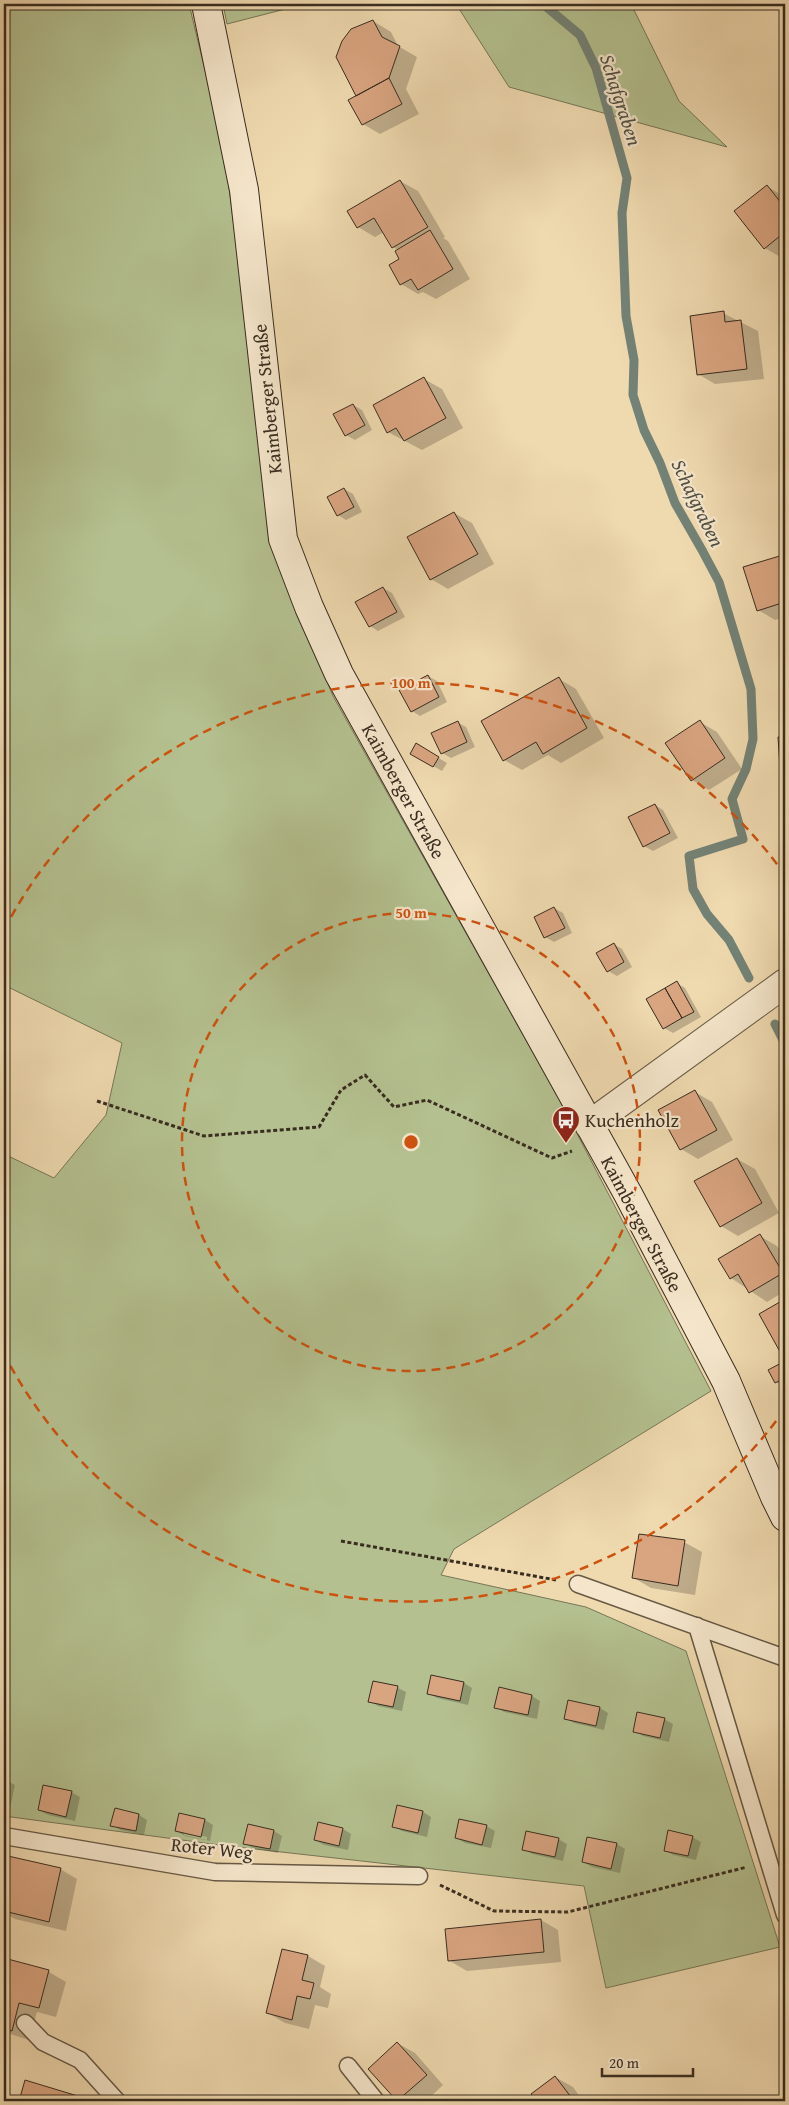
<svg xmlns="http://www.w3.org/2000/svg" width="789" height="2105" font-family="'Gentium Book Plus',serif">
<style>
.green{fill:#b4c08f;stroke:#767658}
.shadow{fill:#0003;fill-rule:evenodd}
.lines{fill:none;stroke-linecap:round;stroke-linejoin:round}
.stream{stroke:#738276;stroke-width:9}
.building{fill:#d9a581;stroke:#392d20}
.service-casing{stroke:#665844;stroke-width:19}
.minor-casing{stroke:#665844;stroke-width:30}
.secondary-casing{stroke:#392d20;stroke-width:30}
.path{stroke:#392d20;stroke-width:3;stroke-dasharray:4 2.5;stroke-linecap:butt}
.service{stroke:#f5e6cb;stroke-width:16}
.minor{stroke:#f5e6cb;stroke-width:28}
.secondary{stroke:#f5e6cb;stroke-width:28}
.ring{fill:none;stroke:#ce520f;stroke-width:2.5;stroke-dasharray:9 6}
.labels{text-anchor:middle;stroke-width:4.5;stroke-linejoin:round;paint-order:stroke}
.street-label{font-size:19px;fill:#392d20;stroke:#f5e6cb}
.poi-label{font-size:19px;fill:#392d20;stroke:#f5e6cb;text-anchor:start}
.water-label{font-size:20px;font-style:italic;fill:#515044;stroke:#f5e6cb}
.centre{fill:#ce520f;stroke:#f5e6cb;stroke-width:2.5}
.ring-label{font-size:15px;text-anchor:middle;font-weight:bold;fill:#ce520f;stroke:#f5e6cb;stroke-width:4.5;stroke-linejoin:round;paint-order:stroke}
</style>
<rect width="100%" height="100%" fill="#efd9af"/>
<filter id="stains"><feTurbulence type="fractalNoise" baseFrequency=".004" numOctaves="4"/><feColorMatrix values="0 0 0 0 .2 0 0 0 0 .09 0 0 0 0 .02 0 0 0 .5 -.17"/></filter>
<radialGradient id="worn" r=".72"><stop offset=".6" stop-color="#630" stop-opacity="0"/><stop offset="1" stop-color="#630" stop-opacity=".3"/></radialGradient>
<path class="green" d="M4 4H189L224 149 277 561 333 696 559 1099 711 1391 454 1549 441 1575 586 1607 686 1651 780 1947 606 1988 584 1886 219 1845 4 1816V1154L54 1178 106 1115 122 1043 4 985Z
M223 4H305L227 24Z
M456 4H631L679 101 727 147 509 87Z"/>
<path class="shadow" d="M373 21 391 32 398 46 417 57 406 89 419 114 380 134 363 124 358 96Z
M400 181 418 191 445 237 443 238 448 241 470 279 436 299 423 292 418 294 401 284V259L398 250 393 247 384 232 375 237 358 227Z
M768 187 785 197V256L782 258 765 248Z
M723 313 758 331 764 379 715 384 698 374Z
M424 379 442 389 463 428 422 450 388 432Z
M353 405 362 410 372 430 355 440 346 435Z
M344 489 353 494 362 512 346 520 338 515Z
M454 513 472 523 494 564 448 589 431 579Z
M782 557 785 558V617L775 620 758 610Z
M383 588 392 593 405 617 378 631 370 626Z
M428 676 437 681 447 702 420 716 412 711Z
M559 679 576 689 604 738 561 763 548 755 522 770 504 760Z
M457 722 466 727 475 747 451 758 442 753Z
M700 722 717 732 742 769 709 790 692 780Z
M779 738H785V783L782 782Z
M417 745 447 763 442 771 412 754Z
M655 805 663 810 678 838 653 851 644 846Z
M554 908 563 913 572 933 554 942 545 937Z
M614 944 622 949 632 967 617 976 608 971Z
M677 983 685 988 701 1017 673 1033 664 1028Z
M695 1092 712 1102 733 1140 698 1159 681 1149Z
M737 1159 755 1169 779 1213 738 1236 721 1226Z
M760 1236 777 1246 785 1259V1291L767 1302 731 1278Z
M785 1301V1359L760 1314Z
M785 1363V1387L776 1382 770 1371Z
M684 1542 702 1552 695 1595 651 1588 634 1578Z
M464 1683 472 1688 468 1705 437 1698 428 1693Z
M398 1688 406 1692 402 1711 378 1706 370 1701Z
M500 1689 532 1696 540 1701 537 1719 504 1712 496 1707Z
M569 1701 600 1708 608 1713 604 1730 574 1723 565 1718Z
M664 1719 673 1724 669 1742 643 1736 635 1731Z
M4 1779 15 1785 10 1808 4 1807Z
M71 1792 80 1797 75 1821 48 1815 39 1810Z
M423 1812 431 1817 427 1837 402 1831 393 1826Z
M139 1815 147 1820 144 1835 120 1830 112 1825Z
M180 1815 205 1820 213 1825 210 1841 185 1836 176 1831ZM184 1832 207 1837V1840L184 1835Z
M319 1824 343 1829 351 1834 348 1850 324 1845 315 1840Z
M248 1826 274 1831 282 1836 278 1853 253 1848 244 1843Z
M486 1826 495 1831 491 1848 465 1843 456 1838Z
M692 1837 701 1842 696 1860 673 1855 665 1850Z
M588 1838 617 1844 625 1849 620 1873 592 1867 583 1862Z
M558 1839 567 1844 563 1861 532 1854 524 1849Z
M4 1855 9 1858 60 1869 77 1879 66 1931 15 1919 4 1913Z
M541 1920 558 1930 561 1962 467 1971 450 1961Z
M283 1950 308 1956 325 1966 320 1987 331 1994 328 2008 315 2005 309 2029 285 2023 268 2013Z
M4 1959 49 1972 66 1982 56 2017 37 2012 29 2040 4 2032Z
M397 2043 415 2053 443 2085 426 2101H399L369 2069Z
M555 2077 573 2087 583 2101H539L533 2094Z
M26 2082 80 2098 86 2101H20Z"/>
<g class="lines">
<path class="stream" d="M543 4 580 35 596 68 627 178 622 213 626 316 634 360 633 395 644 430 660 463 675 503 702 550 719 582 751 689 753 739 746 769 732 799 743 839 689 856 693 889 707 914 729 940 749 978
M775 1024 785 1044"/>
</g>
<path class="building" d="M373 20 382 37 400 46 389 78 356 96 336 57 342 41 351 29Z
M389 78 402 104 362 125 348 100Z
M400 180 428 227 392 248 374 218 357 228 347 211Z
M767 185 785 208V232L764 249 734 211Z
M430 230 453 269 418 290 411 279 400 285 389 265 399 259 395 251Z
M724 311 725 322 741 320 747 369 697 375 690 316Z
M424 377 446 418 404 441 396 428 387 433 373 405Z
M353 404 365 425 345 436 333 414Z
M344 488 354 507 337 516 327 497Z
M454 512 478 554 430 580 407 537Z
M783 555 785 564V602L757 611 743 567Z
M383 587 397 612 369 627 355 602Z
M428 675 439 697 411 712 399 690Z
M559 677 587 728 543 754 536 742 503 761 481 721Z
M700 720 725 758 691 781 665 743Z
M458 721 467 742 441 754 431 733Z
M785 736V782H781L778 737Z
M416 743 439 757 433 767 410 754Z
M655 804 670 833 643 847 628 817Z
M554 907 565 928 544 938 534 917Z
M614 943 624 962 607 972 596 953Z
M677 981 694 1012 682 1018 665 988Z
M665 988 682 1018 663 1029 646 999Z
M695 1090 717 1130 680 1150 658 1110Z
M737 1158 762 1203 720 1227 694 1181Z
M760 1234 783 1273 749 1293 738 1274 730 1279 718 1259Z
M785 1299V1359H784L759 1314Z
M785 1361V1378L775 1383 768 1370Z
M639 1534 685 1540 678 1586 632 1578Z
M431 1675 464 1682 460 1701 427 1694Z
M373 1681 398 1686 393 1707 368 1702Z
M499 1687 532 1695 528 1715 494 1708Z
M568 1700 600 1707 596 1726 564 1719Z
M637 1712 665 1718 660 1738 633 1732Z
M43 1785 72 1791 66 1817 38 1810Z
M397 1805 423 1811 418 1833 392 1827Z
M115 1808 139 1814 136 1831 110 1826Z
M179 1813 205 1819 201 1837 175 1831Z
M459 1819 487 1825 482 1845 455 1838Z
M318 1822 343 1828 339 1846 314 1840Z
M248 1824 274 1830 270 1849 243 1844Z
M668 1830 693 1836 688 1856 664 1851Z
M526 1831 559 1838 555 1857 522 1850Z
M587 1837 617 1843 611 1869 582 1862Z
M8 1856 61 1868 49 1922 4 1911V1876Z
M541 1919 544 1952 448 1961 445 1929Z
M282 1949 308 1955 302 1980 314 1983 310 1999 297 1996 292 2020 266 2013Z
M4 1958 49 1970 39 2008 19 2003 12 2031 4 2028Z
M397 2042 427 2075 397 2101 368 2069Z
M555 2076 574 2101H537L531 2094Z
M25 2080 81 2097 79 2101H19Z"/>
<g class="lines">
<defs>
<path id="service" d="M578 1584 785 1658
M697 1626 785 1915
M4 1836 215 1872 419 1876
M25 2023 43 2042 80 2060 117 2101
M348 2066 376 2101"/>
<path id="minor" d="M589 1125 785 983"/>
<path id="secondary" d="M206 4 244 190 283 539 309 607 339 674 628 1194 726 1381 775 1497 785 1517"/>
</defs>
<use href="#service" class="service-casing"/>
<use href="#minor" class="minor-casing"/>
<use href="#secondary" class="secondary-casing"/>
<path class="path" d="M97 1101 204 1136 319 1127 341 1090 365 1075 394 1107 427 1100 552 1158 572 1151
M341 1541 556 1580
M440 1885 494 1911 568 1912 747 1867"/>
<use href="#service" class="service"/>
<use href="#minor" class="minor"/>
<use href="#secondary" class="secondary"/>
</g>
<g class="ring">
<circle cx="411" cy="1142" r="229"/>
<path d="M785 1409A459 459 0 0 1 4 1354M4 930A459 459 0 0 1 785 875"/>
</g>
<defs>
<symbol id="bus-pin" viewBox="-11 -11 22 30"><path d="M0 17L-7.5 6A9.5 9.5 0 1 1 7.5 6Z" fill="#8f2418" stroke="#f5e6cb"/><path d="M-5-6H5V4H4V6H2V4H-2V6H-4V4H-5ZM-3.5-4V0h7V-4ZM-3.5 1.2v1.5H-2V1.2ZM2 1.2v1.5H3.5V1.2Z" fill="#fff"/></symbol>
</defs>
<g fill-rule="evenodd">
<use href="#bus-pin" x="550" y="1104" width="32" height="43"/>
</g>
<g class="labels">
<g class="street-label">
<text transform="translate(267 399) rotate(-96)" y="7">Kaimberger Straße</text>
<text transform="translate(404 791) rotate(61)" y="7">Kaimberger Straße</text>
<text transform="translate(642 1224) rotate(62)" y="7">Kaimberger Straße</text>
<text transform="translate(212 1848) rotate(6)" y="7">Roter Weg</text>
</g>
<g class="poi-label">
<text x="585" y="1127">Kuchenholz</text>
</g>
<g class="water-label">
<text transform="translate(621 100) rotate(72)" y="7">Schafgraben</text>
<text transform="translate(698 503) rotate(64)" y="7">Schafgraben</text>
</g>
</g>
<circle cx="411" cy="1142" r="8" class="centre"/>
<g class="ring-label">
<text x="411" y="688">100 m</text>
<text x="411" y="918">50 m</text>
</g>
<rect width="789" height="2105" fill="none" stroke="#efd9af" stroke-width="20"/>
<rect x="5" y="5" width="779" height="2095" fill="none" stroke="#392d20" stroke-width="2.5"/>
<rect x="10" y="10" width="769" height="2085" fill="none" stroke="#392d20"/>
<path d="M602 2068v8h91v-8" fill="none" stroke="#392d20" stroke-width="2.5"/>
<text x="609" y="2068" font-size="15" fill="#392d20" stroke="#f5e6cb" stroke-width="4" paint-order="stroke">20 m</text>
<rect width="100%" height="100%" filter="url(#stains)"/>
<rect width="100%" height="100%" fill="url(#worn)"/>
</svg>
